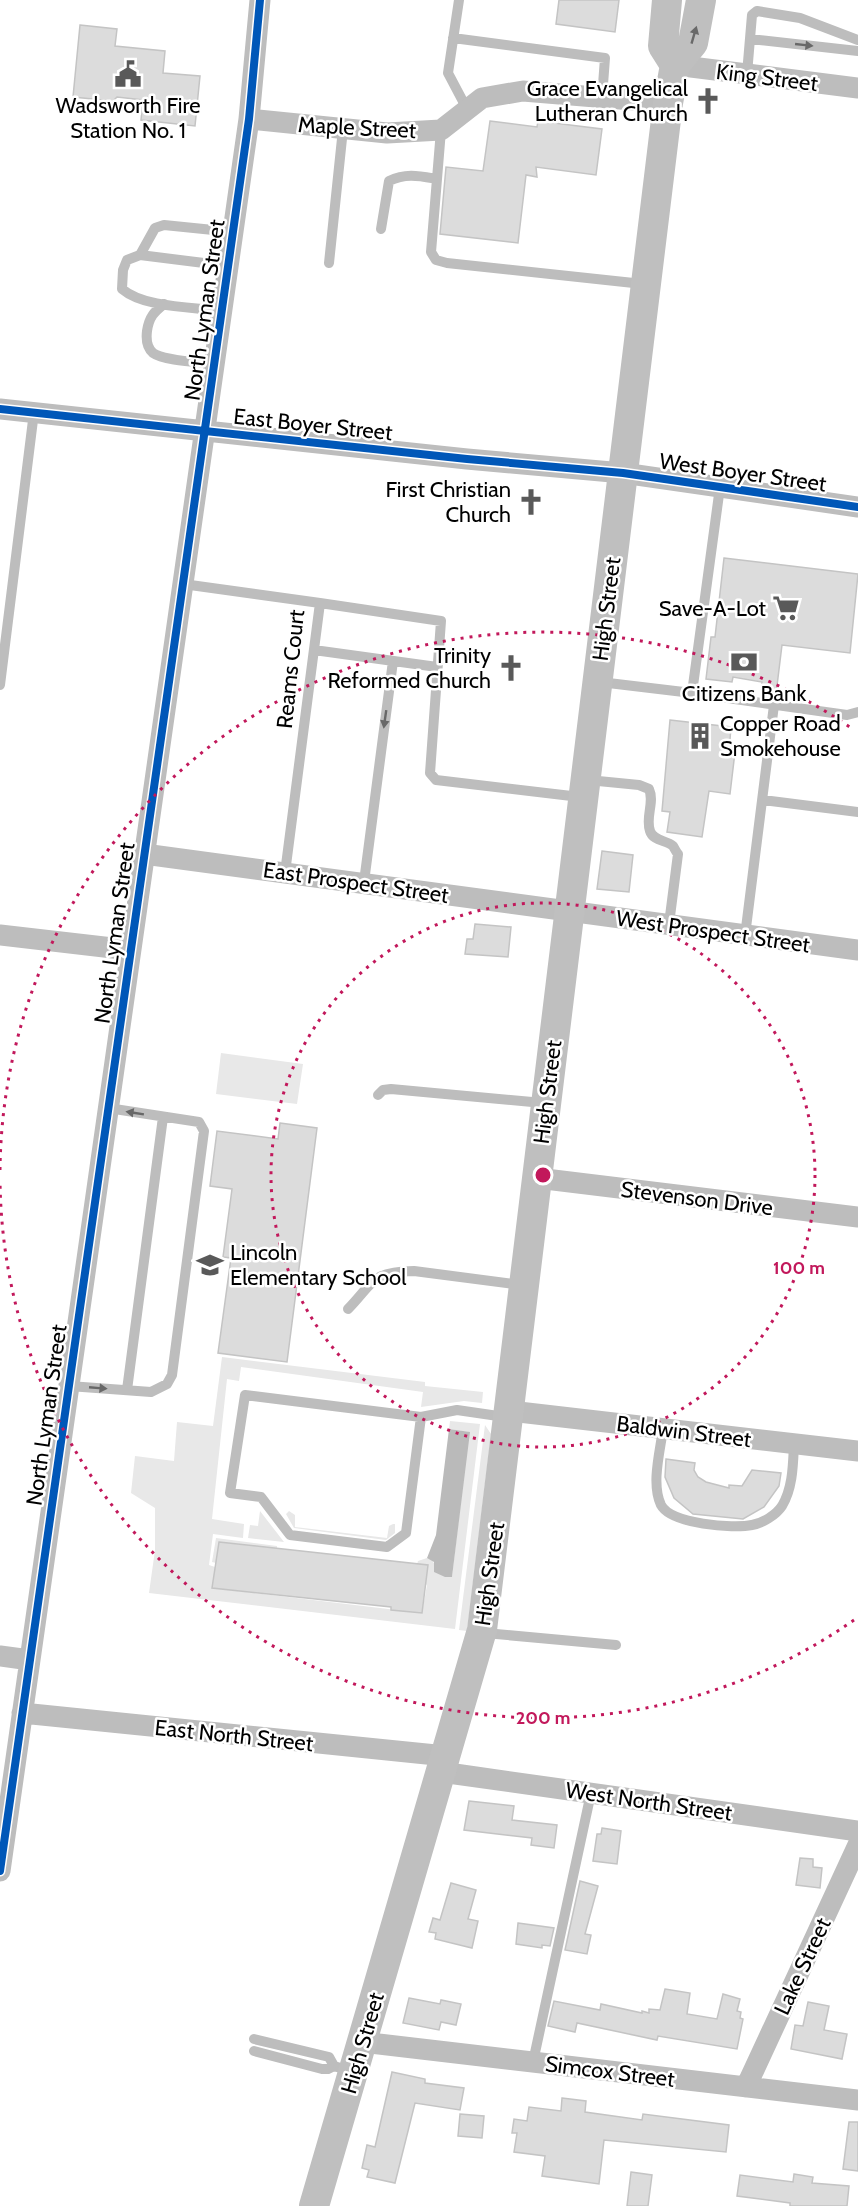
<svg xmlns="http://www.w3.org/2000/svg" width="858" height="2206" font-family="Cabin,sans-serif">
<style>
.green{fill:#e8e8e8}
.water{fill:#bababa}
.building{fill:#dcdcdc;stroke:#c4c4c4;stroke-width:1.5}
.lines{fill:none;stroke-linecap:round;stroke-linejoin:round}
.service{stroke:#bdbdbd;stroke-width:10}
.minor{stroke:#bdbdbd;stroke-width:21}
.secondary{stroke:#bfbfbf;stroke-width:30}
.cycleway-casing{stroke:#fff;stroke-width:11}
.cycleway{stroke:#0057b8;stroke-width:8}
.oneway{fill:#696969}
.oneway2{fill:#686868}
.ring{fill:none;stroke:#c2185b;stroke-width:3;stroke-dasharray:3 6}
.labels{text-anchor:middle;stroke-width:5;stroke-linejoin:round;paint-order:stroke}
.street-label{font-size:22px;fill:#000;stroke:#fff}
.poi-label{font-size:22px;fill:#000;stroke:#fff;text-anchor:end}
.centre{fill:#c2185b;stroke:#fff;stroke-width:3}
.ring-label{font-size:18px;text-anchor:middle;font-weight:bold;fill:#c2185b;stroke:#fff;stroke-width:5;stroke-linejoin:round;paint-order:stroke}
</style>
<rect width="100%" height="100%" fill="#fff"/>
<path class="green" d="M221 1053 303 1064 297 1104 216 1094Z
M222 1357 425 1382V1386L483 1392 482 1403 464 1401 421 1407 423 1392 241 1367 239 1381 227 1379 212 1519 244 1524 243 1538 213 1534 209 1565 215 1567 213 1588 422 1613 427 1585 425 1584 428 1566 417 1564 418 1561 427 1558 432 1560 435 1565 452 1577 469 1432 449 1429 450 1421 480 1424 455 1629 149 1593 155 1550V1508L131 1493 135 1456 174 1461 177 1422 213 1426Z
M485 1425 491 1434 467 1631 459 1630Z
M260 1511 284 1542 248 1538 250 1525 258 1526Z
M289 1511 295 1515V1527L387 1538 389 1526 393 1524H395V1533L386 1540 294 1528 286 1514Z
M216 1538 277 1546V1549L219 1542 216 1563 212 1562Z"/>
<path class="water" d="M449 1429 470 1432 452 1577H445L434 1572V1562L427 1558 436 1535Z"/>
<path class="building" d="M559 0H619L615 32 556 24Z
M80 25 117 29 115 46 165 51 163 73 200 76 195 126 141 120 143 100 117 97 113 101 73 97Z
M490 121 537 127 538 121 602 129 596 175 536 167 537 177 526 175 518 243 440 234 446 167 483 171Z
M724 558 858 574 850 653 782 645 776 694 761 692 762 682 733 677 732 682 706 679 711 637H715Z
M670 720 731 727 729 752H735L730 794 709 791 702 837 667 832 670 812 662 811Z
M602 851 633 855 629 892 597 889Z
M475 924 511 927 508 957 465 954 467 939H473Z
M280 1123 317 1128 287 1362 218 1353 231 1258 223 1257 232 1189 210 1186 217 1131 278 1139Z
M666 1459 695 1463 694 1470 698 1477 706 1482 729 1488V1485L742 1486 752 1470 781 1473 779 1486 764 1507 743 1519 693 1514 674 1498 665 1477Z
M219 1542 428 1565 422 1613 391 1610V1607L212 1588Z
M469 1801 514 1806 512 1820 557 1825 554 1848 531 1845 532 1838 464 1830Z
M602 1828 621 1831 617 1864 593 1861 597 1834H601Z
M800 1858 813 1859V1867L822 1868 820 1888 796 1885Z
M580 1881 598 1886 585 1934 591 1935 587 1954 565 1950Z
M451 1883 476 1890 468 1919 478 1921 472 1948 435 1939 436 1933 429 1932 433 1918 440 1920Z
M518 1923 554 1928 550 1946 542 1945V1948L516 1944Z
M665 1989 690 1993 687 2014 717 2019 723 1994 740 1999 737 2011 741 2012 740 2018 743 2019 737 2049 658 2036 657 2040 577 2023 575 2032 548 2026 554 2001 600 2010 601 2004 642 2013V2011L649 2013V2009L660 2010Z
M409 1998 440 2004 441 2000 461 2004 456 2025 441 2022 439 2030 403 2023Z
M808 2002 829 2006 824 2030 847 2034 842 2059 791 2049 795 2025 803 2026Z
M392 2072 425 2079V2083L464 2088 460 2110 415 2103 395 2183 367 2177 369 2170 362 2168 367 2145 375 2147Z
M562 2098 586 2101 585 2112 642 2120 643 2114 729 2125 726 2152 604 2140 599 2184 542 2176 545 2156 514 2152 517 2133H512L514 2119 527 2121 529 2107 561 2111Z
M460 2114 484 2116 482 2138 458 2136Z
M849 2122H858V2171L843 2169Z
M631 2172 652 2175 648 2206H627Z
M794 2174 813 2177 812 2183 849 2186 847 2206H790V2203L737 2196 740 2175 793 2182Z"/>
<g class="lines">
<path class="service" d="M459 0 448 73 467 109
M453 38 605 58 602 98
M750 39 858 51
M747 74 752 15 757 11 800 18 858 40
M441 130 431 252 436 260 447 263 643 284
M381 229 389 181C406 173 419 176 437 179
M140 255 155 228 164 225 233 232
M329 263 343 129
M164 304C154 312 149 317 147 331 146 339 146 347 153 353 164 361 200 362 215 364
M222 311C193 307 144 308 122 289L123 270 127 260 140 255 228 266
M183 584 320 603 285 873
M320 603 441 621 430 773 436 780 580 797
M314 650 437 667
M600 682 692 693 720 487
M0 685 34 412
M692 693 847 715 858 712
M588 780 639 785 649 789C655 802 645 817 650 831 653 841 666 840 673 846 675 849 676 852 678 854L669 924
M763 800 858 812
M364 882 393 661
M745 936 774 705
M378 1095 383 1090 391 1089 543 1103
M348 1309C374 1282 371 1272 414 1271L522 1285
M69 1386 151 1392 167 1384 172 1375 204 1131 199 1122 108 1108
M127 1390 163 1117
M421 1417 406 1533 387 1547 290 1535 261 1497 230 1493 245 1395 421 1417 457 1410 505 1417
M663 1429C660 1452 651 1484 661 1505 671 1524 733 1529 752 1525 763 1523 776 1515 782 1506 793 1488 793 1464 794 1444
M485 1633 616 1645
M254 2039 329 2057 334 2066 350 2071
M254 2051 322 2069H328L334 2066
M533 2062 591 1793"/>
<path class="minor" d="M675 65 858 88
M249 119 387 133 441 130 482 98 523 91 668 103
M0 409 467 459 623 473 858 507
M144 854 858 950
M0 935 130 950
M537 1178 858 1217
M510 1411 858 1451
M0 1656 30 1660
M22 1713 446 1756
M441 1772 858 1831
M0 1871 249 119 260 0
M362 2042 858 2100
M746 2087 858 1845"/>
<path class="secondary" d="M667 0 663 46 675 65
M314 2206 482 1630 668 103 675 65 693 43 701 0"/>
<defs>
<path id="cycleway" d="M0 409 467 459 623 473 858 507
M0 1871 249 119 260 0"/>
</defs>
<use href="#cycleway" class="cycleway-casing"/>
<use href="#cycleway" class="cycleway"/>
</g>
<defs><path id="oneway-solid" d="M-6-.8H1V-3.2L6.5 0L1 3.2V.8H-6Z" transform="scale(1.5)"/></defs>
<use class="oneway" href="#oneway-solid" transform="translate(694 35) rotate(-74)"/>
<g class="oneway2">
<use href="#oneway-solid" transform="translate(804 45) rotate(6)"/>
<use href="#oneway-solid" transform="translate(385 719) rotate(98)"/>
<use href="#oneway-solid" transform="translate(135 1113) rotate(-171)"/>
<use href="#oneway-solid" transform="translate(98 1388) rotate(5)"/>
</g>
<g class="ring">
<circle cx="543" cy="1175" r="272"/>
<path d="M854 1620A543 543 0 0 1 0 1180M0 1170A543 543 0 0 1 854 730"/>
</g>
<defs>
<symbol id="civic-bare" viewBox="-9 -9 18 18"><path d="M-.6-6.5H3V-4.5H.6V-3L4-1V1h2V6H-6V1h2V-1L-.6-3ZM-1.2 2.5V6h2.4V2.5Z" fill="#595959" stroke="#fff" stroke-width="2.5" paint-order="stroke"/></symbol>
<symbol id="church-bare" viewBox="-9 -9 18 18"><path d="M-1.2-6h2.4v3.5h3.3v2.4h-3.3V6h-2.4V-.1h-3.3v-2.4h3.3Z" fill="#595959" stroke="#fff" stroke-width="2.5" paint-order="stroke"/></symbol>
<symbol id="supermarket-bare" viewBox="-9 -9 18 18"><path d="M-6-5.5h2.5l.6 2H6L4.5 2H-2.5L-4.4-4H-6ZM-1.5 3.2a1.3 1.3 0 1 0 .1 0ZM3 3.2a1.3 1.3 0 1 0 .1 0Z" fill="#595959" stroke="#fff" stroke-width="2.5" paint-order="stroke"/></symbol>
<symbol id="bank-bare" viewBox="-9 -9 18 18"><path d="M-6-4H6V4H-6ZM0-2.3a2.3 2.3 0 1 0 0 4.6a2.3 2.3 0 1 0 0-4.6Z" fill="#595959" stroke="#fff" stroke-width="2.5" paint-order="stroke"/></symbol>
<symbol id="building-bare" viewBox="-9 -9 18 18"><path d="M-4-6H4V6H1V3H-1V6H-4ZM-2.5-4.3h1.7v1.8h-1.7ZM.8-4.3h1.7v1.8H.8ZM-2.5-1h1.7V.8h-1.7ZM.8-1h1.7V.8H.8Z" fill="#595959" stroke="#fff" stroke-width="2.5" paint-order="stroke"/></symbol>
<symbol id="school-bare" viewBox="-9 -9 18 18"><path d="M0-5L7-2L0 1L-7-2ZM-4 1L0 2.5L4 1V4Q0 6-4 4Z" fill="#595959" stroke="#fff" stroke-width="2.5" paint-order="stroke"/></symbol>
</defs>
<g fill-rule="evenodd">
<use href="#civic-bare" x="109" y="55" width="38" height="38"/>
<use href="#church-bare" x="689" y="82" width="38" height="38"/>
<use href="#church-bare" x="512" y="483" width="38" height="38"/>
<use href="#supermarket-bare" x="767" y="589" width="38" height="38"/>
<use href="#bank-bare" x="725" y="643" width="38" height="38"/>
<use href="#church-bare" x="492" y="649" width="38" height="38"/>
<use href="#building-bare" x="681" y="717" width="38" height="38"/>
<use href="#school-bare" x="191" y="1246" width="38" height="38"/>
</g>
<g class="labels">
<g class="street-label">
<text transform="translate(767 77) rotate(7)" y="8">King Street</text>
<text transform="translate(357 127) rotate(3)" y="8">Maple Street</text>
<text transform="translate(204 310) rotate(-82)" y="8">North Lyman Street</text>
<text transform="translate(313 424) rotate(6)" y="8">East Boyer Street</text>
<text transform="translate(743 472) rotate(8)" y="8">West Boyer Street</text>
<text transform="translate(606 609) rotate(-83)" y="8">High Street</text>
<text transform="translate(290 669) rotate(-84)" y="8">Reams Court</text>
<text transform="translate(356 882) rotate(8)" y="8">East Prospect Street</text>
<text transform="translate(713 931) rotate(8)" y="8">West Prospect Street</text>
<text transform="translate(114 933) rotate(-82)" y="8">North Lyman Street</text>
<text transform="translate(547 1092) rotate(-83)" y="8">High Street</text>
<text transform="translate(697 1198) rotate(7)" y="8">Stevenson Drive</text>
<text transform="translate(46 1415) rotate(-82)" y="8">North Lyman Street</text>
<text transform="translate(684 1431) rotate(7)" y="8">Baldwin Street</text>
<text transform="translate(489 1574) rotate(-82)" y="8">High Street</text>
<text transform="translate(234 1735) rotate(6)" y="8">East North Street</text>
<text transform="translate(649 1801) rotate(8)" y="8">West North Street</text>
<text transform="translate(802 1966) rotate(-65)" y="8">Lake Street</text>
<text transform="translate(362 2043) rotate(-74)" y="8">High Street</text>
<text transform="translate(610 2071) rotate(7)" y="8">Simcox Street</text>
</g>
<g class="poi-label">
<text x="688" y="96">Grace Evangelical<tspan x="688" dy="25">Lutheran Church</tspan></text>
<text x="128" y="113" text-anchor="middle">Wadsworth Fire<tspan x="128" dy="25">Station No. 1</tspan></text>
<text x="511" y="497">First Christian<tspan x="511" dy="25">Church</tspan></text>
<text x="766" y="616">Save-A-Lot</text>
<text x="491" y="663">Trinity<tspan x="491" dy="25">Reformed Church</tspan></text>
<text x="744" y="701" text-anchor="middle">Citizens Bank</text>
<text x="720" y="731" text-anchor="start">Copper Road<tspan x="720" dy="25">Smokehouse</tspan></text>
<text x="230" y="1260" text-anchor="start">Lincoln<tspan x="230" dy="25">Elementary School</tspan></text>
</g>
</g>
<circle cx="543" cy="1175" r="9" class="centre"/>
<g class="ring-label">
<text x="799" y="1274">100 m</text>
<text x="543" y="1724">200 m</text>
</g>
</svg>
